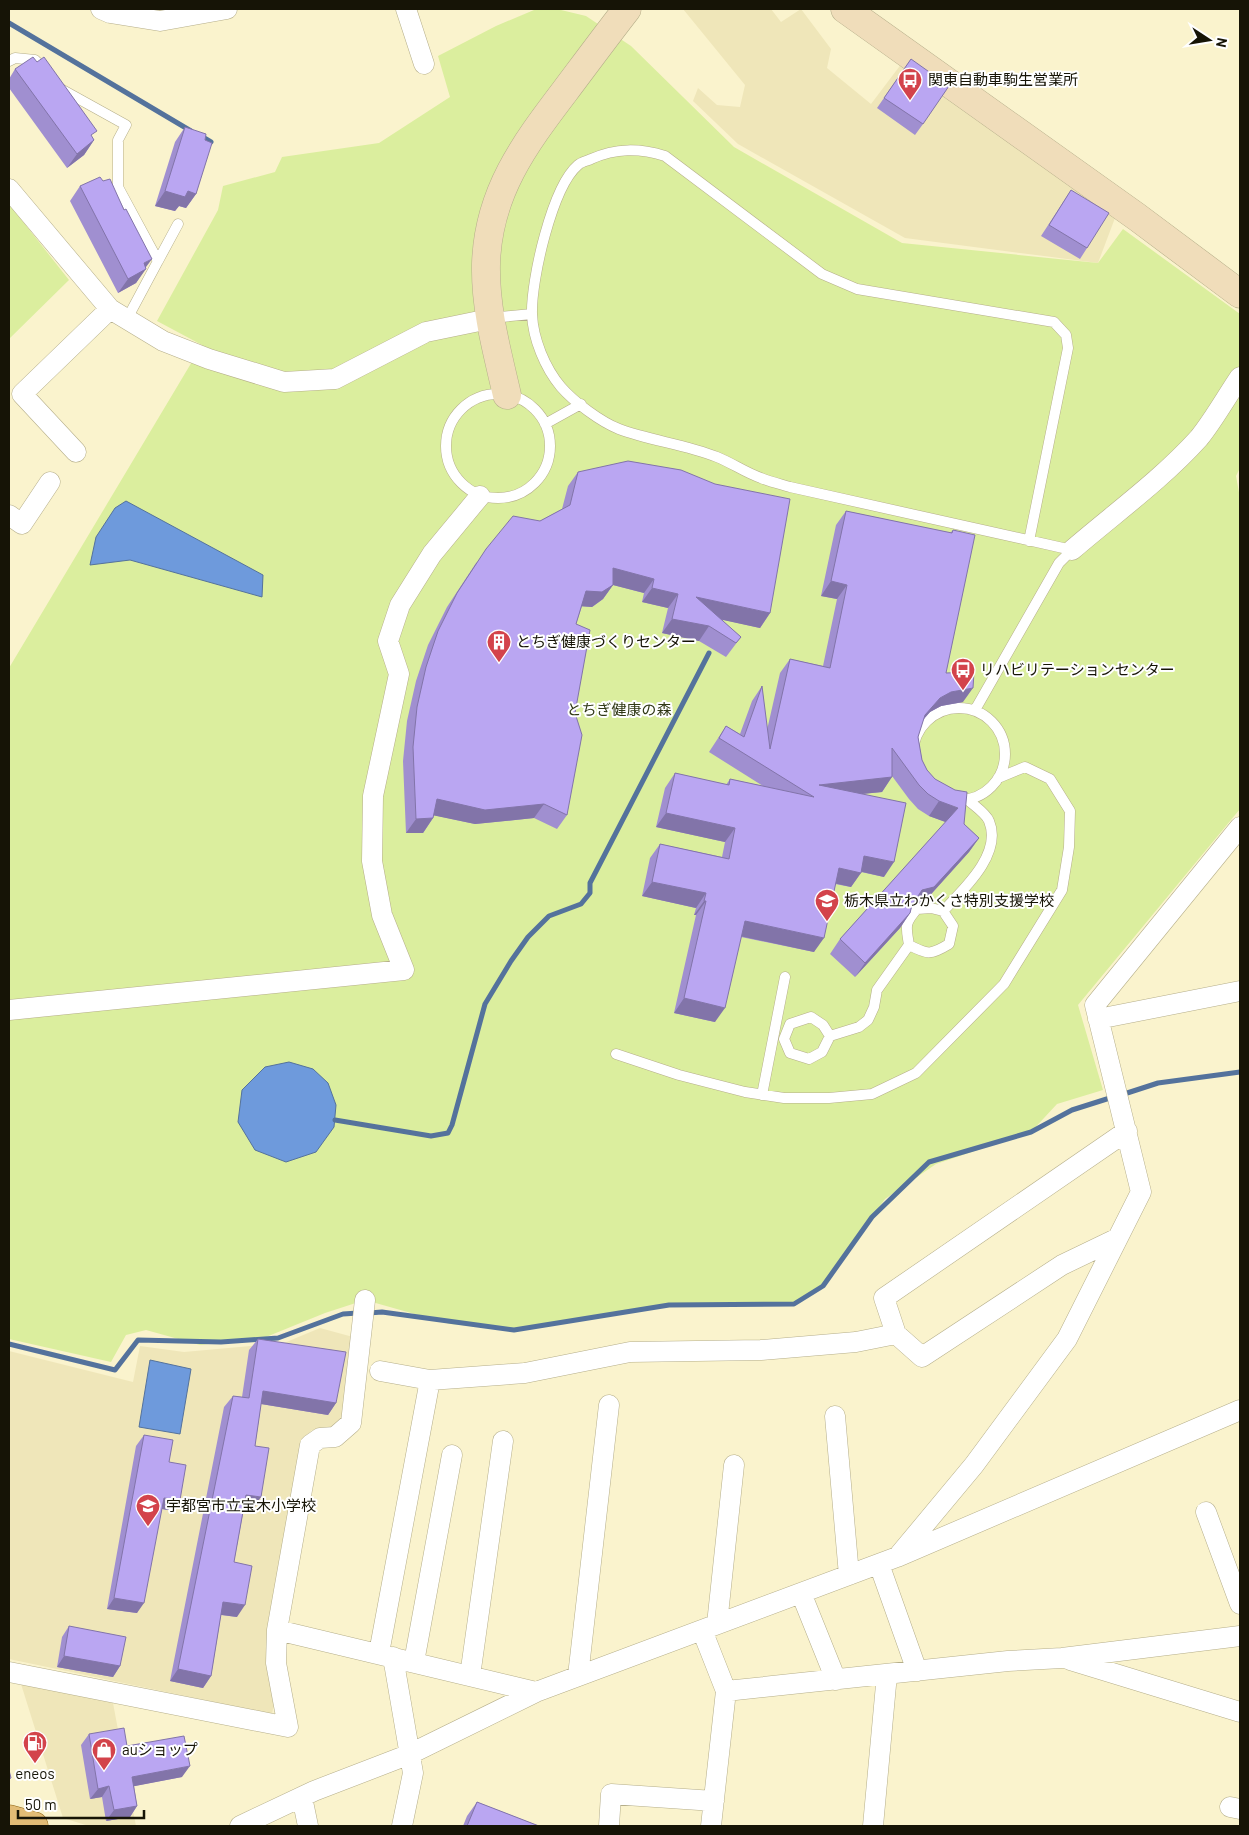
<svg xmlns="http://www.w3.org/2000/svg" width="1249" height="1835" font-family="Barlow,'Noto Sans JP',sans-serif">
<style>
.built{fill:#efe6b9}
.green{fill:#dbee9e}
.water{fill:#6e9adc;stroke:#54729c}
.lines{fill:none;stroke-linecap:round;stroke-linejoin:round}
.stream{stroke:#54729c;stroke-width:5}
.lane-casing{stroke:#b5ae8a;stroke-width:11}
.street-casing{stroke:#b5ae8a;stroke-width:21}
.secondary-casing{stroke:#b5ae8a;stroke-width:29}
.primary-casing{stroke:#8e6413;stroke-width:29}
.lane{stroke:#fff;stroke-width:10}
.street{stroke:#fff;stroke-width:20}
.secondary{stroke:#f0ddba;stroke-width:28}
.primary{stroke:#e2bc76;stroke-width:28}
.wall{fill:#a08fd0}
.shaded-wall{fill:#8274a9}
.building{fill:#baa6f2;stroke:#8274a9}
.labels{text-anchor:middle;stroke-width:4;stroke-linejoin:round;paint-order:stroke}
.poi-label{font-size:15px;fill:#161406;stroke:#fff;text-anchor:start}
.park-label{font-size:15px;fill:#313916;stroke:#fff}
</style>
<rect width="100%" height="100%" fill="#faf3cd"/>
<path class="built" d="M683 9H771L781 22 801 9 831 49 827 68 871 104 902 63 1115 218 1098 263 905 238 738 144 693 101 698 88 717 105 740 107 745 85Z
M320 1328 353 1337 345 1415 335 1427 323 1431 312 1430 302 1440 272 1614 266 1663 275 1699 272 1714 9 1659V1351L133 1382 140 1346 184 1352 284 1343Z
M21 1684 113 1703 136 1826H89L63 1818Z"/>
<path class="green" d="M534 10H561L586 16 631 46 734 147 902 243 1098 263 1123 229 1240 314V468L1236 476 1240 498V809L1078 1005 1103 1090 1057 1104 1031 1132 936 1164 885 1199 823 1286 794 1304 669 1305 514 1330 450 1324 365 1300 325 1313 266 1337 200 1345 146 1330 126 1335 111 1362 9 1339V668L202 345 157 321 218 210 223 186 275 172 282 157 379 143 450 97 438 56 496 26Z
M9 204 69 280 9 339Z"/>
<path class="water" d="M126 501 263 575 262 597 130 560 90 565 96 537 115 508Z
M289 1062 313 1069 328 1083 336 1105 334 1127 316 1152 286 1162 255 1150 238 1122 242 1090 265 1067Z
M150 1360 191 1369 180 1434 139 1427Z"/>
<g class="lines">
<path class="stream" d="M9 23 191 131
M201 136 211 142
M1121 1095 1158 1083 1240 1072
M335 1120 431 1136 448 1133 452 1125 485 1004 511 961 528 937 549 916 581 904 590 893V883L709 653
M369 1313 382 1312 514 1330 669 1305 794 1304 823 1286 872 1217 929 1162 1031 1132 1072 1110 1113 1097
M9 1344 115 1370 138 1340 221 1342 278 1338 343 1314 358 1313"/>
<defs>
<path id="lane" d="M9 61 15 58 35 60 40 65
M61 89 126 125 118 140V187L158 261 127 319
M158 261 178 224
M491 318 532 314
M446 446a52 52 0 1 1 104 0a52 52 0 1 1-104 0Z
M545 424 581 404
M1029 541 1068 348 1066 335 1054 322 857 289 822 274 665 156C639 148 616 148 591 159 587 161 581 162 578 165 552 187 531 280 532 314 533 339 545 368 561 387 574 402 601 422 619 429 651 441 685 444 717 457 732 463 746 473 761 478 771 482 780 484 790 487L1072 550
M913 754a46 46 0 1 1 92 0a46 46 0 1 1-92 0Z
M975 710 1059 563 1072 550
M909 945C928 955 931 955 949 944L953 926 943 911
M830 1036 822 1052 809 1059 790 1053 784 1039 790 1024 811 1017 823 1025 830 1036 859 1027 868 1020 874 1007 877 990 909 945C906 926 904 924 917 909L931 908 943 911C963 890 1003 854 989 821 986 813 973 805 967 799
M616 1054 679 1075 745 1092 784 1098H829L872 1094 916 1073 1004 984 1062 890 1069 847 1070 811 1050 779 1025 767 998 778
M762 1095 785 977"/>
<path id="street" d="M101 9 110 13 160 21 227 9
M406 9 424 64
M9 189 110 309 163 341 209 359 284 382 335 379 426 332 489 319
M76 452 22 394 110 309
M9 515 22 524 50 482
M1072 550C1115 513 1161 480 1199 438 1213 421 1227 396 1240 377
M9 1010 404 970 382 915 372 861 373 796 399 674 388 641 400 605 432 554 480 496
M1098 1019 1240 991
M1116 1239 1062 1265 922 1357 896 1334 884 1298 1127 1131
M380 1371 430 1380 525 1373 630 1352 761 1350 856 1342 896 1334
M835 1416 849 1575
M1206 1512 1240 1604
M900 1554 974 1465 1067 1339 1141 1192 1095 1005 1240 827
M879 1564 917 1671
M801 1593 836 1680
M717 1624 734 1465
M277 1630 536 1692
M702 1630 726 1691 711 1826
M379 1653 430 1380
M393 1657 413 1773 402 1826
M1070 1660 1240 1712
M414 1662 452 1455
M9 1672 288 1727 276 1663 277 1630 310 1445 320 1438 335 1437 351 1423 365 1300
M470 1676 503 1441
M578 1676 609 1405
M726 1691 1008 1661 1062 1658 1240 1636
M302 1797 308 1826
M1230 1807 1240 1809
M240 1826 314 1791 410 1754 536 1692 897 1557 1240 1410
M609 1826 611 1794 714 1801
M873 1826 887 1674"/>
<path id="secondary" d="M845 9 1137 217 1240 294
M507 395C497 351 485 309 486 264 488 193 524 145 565 91 586 63 606 36 627 9"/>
<path id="primary" d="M9 1819 34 1826"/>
</defs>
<use href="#lane" class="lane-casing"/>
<use href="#street" class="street-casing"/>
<use href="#secondary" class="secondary-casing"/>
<use href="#primary" class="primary-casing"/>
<use href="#lane" class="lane"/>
<use href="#street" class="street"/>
<use href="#secondary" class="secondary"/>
<use href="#primary" class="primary"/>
</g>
<path class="wall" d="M911 59 923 124 915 135 877 108Z
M15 69 92 138 94 140 84 155 67 168 9 88V79Z
M185 127 205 140 196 194 186 208 179 206 175 211 155 206 175 142Z
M80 186 146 267 136 283 118 293 70 201Z
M1071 190 1087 248 1080 259 1041 236Z
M578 472 770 613 760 628 720 619 741 637 726 657 699 641 662 633 668 608 642 602 644 593 613 585 603 599 592 607 582 606 576 624 575 713 567 815 557 829 534 818 475 824 433 815V818L423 833H406L403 761 407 721 416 681 428 645 447 607 476 563 540 521 562 509 568 486Z
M846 511 950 533 953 530 946 673 963 702 941 706 930 712 923 720 918 737 922 760 927 770 964 824 979 838 969 852 924 902 912 905 910 913 900 928 855 977 830 954 840 939 946 822 929 816 918 809 909 799 892 776 882 792 861 794 884 877 861 872 851 887 835 884 814 952 741 937 715 1022 674 1013 696 915H694L696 908 642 896 650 858 660 844 722 857 725 842 656 827 665 788 675 773 726 785 730 779 763 786 709 752 726 726 740 734 752 701 762 686 767 730 780 673 790 659 823 666 837 599 821 596 836 525Z
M258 1339 336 1403 328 1415 261 1404 255 1446 253 1509 244 1508 234 1562 237 1617 221 1615 211 1676 203 1688 170 1681 224 1407 233 1396 242 1397 249 1350Z
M144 1435 169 1462 173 1511 162 1509 137 1613 107 1609 136 1446Z
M69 1626 120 1666 113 1677 57 1667 62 1637Z
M89 1734 182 1777 134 1786 137 1806 130 1817 106 1821 102 1797 90 1799 81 1745Z
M477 1802 539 1826H463L467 1816Z"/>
<path class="shaded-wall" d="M94 140 84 155 67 168 77 154Z
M165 191H188L196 194 186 208 179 206 175 211 155 206Z
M152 259 143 271 146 269 136 283 118 293 128 279 144 263Z
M613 568 654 579 644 593 613 585 603 599 592 607 576 606 586 591Z
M831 581 847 585 837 599 821 596Z
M652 588 678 594 668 608 642 602Z
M696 597 770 613 760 628 686 612Z
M672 619 709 626 699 641 662 633Z
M973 688 963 702 941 706 930 712 915 729 925 715 940 698 951 692Z
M892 777 882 792 812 799 819 785Z
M437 799 544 804 534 818 475 824 427 814Z
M939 801 958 808 948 823 929 816Z
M666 813 735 828 725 842 656 827Z
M433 818 423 833H406L416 819Z
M979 838 969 852 924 902 912 905 922 890Z
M864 856 894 862 884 877 854 870Z
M839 868 861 873 851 887 829 882Z
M652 882 706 893 696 908 642 896Z
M704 901H706L696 915H694Z
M910 913 900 928 855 977 865 963Z
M745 921 824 938 814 952 735 935Z
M684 998 725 1008 715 1022 674 1013Z
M263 1391 336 1403 328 1415 255 1403Z
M246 1495 261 1497 253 1509 238 1507Z
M164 1498 180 1500 173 1511 157 1508Z
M114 1598 144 1603 137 1613 107 1609Z
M223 1602 245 1605 237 1617 215 1614Z
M64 1656 120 1666 113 1677 57 1667Z
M178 1669 211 1676 203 1688 170 1681Z
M190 1766 182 1777 125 1788 132 1777Z
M109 1786 102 1797 90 1799 98 1789Z
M137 1806 130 1817 106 1821 114 1810Z"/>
<path class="building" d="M33 57 37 62 44 57 97 131 91 135 94 140 77 154 15 69Z
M911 59 949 86 923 124 884 98Z
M185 127 206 134 205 140 212 143 196 194 188 191 185 197 165 191Z
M100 177 103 181 110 179 124 210 126 209 152 259 144 263 146 269 128 279 80 186Z
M1071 190 1109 213 1087 248 1049 225Z
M628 461 681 470 715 484 790 499 770 613 696 597 741 637 736 643 709 626 672 619 678 594 652 588 654 579 613 568V585L602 592 586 591 576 624 590 630 575 713 582 735 567 815 544 804 485 810 437 799 433 818 416 819 413 747 417 707 426 667 438 631 457 593 486 549 513 516 540 521 570 505 578 472Z
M846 511 952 533 953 530 975 535 946 673 974 672 973 688 951 692 940 698 925 715 918 737 922 760 927 770 935 779 955 790 967 792 964 824 979 838 934 887 922 890 912 905 910 913 865 963 840 939 958 808 939 801 928 794 919 785 892 748V777L819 785 906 803 894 862 864 856 861 873 839 868 824 938 745 921 725 1008 684 998 706 901H704L706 893 652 882 660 844 729 859 735 828 666 813 675 773 729 785 730 779 814 797 719 738 726 726 744 737 762 686 770 749 790 659 830 668 847 585 831 581Z
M258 1339 346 1352 336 1403 263 1391 255 1446 269 1448 261 1497 246 1495 234 1562 252 1566 245 1605 223 1602 211 1676 178 1669 233 1396 249 1398Z
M144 1435 173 1440 169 1462 186 1465 180 1500 164 1498 144 1603 114 1598Z
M69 1626 126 1637 120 1666 64 1656Z
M124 1728 127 1746 184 1736 190 1766 132 1777 137 1806 114 1810 109 1786 98 1789 89 1734Z
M9 1770 11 1778 9 1779Z
M477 1802 539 1826H467Z"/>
<defs>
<symbol id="bus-pin" viewBox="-11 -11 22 30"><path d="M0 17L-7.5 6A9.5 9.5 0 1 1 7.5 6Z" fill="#d3434b" stroke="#fff"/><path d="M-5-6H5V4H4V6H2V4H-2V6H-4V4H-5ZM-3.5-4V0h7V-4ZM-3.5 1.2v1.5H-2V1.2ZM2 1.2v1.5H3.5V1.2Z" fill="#fff"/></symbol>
<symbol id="building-pin" viewBox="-11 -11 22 30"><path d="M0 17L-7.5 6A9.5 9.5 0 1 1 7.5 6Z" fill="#d3434b" stroke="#fff"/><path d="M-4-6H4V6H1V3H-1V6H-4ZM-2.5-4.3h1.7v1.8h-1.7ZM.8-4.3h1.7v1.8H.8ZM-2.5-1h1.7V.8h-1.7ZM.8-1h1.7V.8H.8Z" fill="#fff"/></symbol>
<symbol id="school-pin" viewBox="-11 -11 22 30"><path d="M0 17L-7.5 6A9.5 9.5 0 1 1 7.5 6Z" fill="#d3434b" stroke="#fff"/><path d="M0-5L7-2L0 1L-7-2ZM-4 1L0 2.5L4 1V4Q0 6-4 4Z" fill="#fff"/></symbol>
<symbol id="fuel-pin" viewBox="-11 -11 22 30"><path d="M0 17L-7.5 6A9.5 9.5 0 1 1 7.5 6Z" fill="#d3434b" stroke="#fff"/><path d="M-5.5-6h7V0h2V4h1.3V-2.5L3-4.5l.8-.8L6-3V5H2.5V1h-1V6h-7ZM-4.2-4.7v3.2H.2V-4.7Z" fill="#fff"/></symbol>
<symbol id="shop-pin" viewBox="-11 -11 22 30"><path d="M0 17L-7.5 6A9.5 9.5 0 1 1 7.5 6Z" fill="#d3434b" stroke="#fff"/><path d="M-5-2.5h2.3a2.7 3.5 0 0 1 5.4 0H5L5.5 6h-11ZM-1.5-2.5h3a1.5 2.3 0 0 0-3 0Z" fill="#fff"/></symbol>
</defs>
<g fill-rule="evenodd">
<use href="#bus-pin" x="896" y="66" width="28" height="38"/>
<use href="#building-pin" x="485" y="628" width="28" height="38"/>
<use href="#bus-pin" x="949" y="656" width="28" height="38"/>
<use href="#school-pin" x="813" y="887" width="28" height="38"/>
<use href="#school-pin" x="134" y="1492" width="28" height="38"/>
<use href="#fuel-pin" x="21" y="1729" width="28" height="38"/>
<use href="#shop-pin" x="90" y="1736" width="28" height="38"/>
</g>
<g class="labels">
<g class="poi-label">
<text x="928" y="85">関東自動車駒生営業所</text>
<text x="516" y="647">とちぎ健康づくりセンター</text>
<text x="980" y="675">リハビリテーションセンター</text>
<text x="844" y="906">栃木県立わかくさ特別支援学校</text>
<text x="166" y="1511">宇都宮市立宝木小学校</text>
<text x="122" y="1755">auショップ</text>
<text x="35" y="1779" text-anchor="middle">eneos</text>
</g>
<g class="park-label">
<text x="619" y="715">とちぎ健康の森</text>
</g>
</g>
<rect width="1249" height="1835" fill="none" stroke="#161406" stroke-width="20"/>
<g transform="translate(1209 40) rotate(102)" stroke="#ffffff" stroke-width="4" paint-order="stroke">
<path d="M0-4L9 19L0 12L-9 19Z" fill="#161406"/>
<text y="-8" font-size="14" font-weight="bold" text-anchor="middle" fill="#161406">N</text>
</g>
<path d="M18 1810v8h126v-8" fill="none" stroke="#161406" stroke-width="2.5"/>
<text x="25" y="1810" font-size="15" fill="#161406" stroke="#ffffff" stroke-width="4" paint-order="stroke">50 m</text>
</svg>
